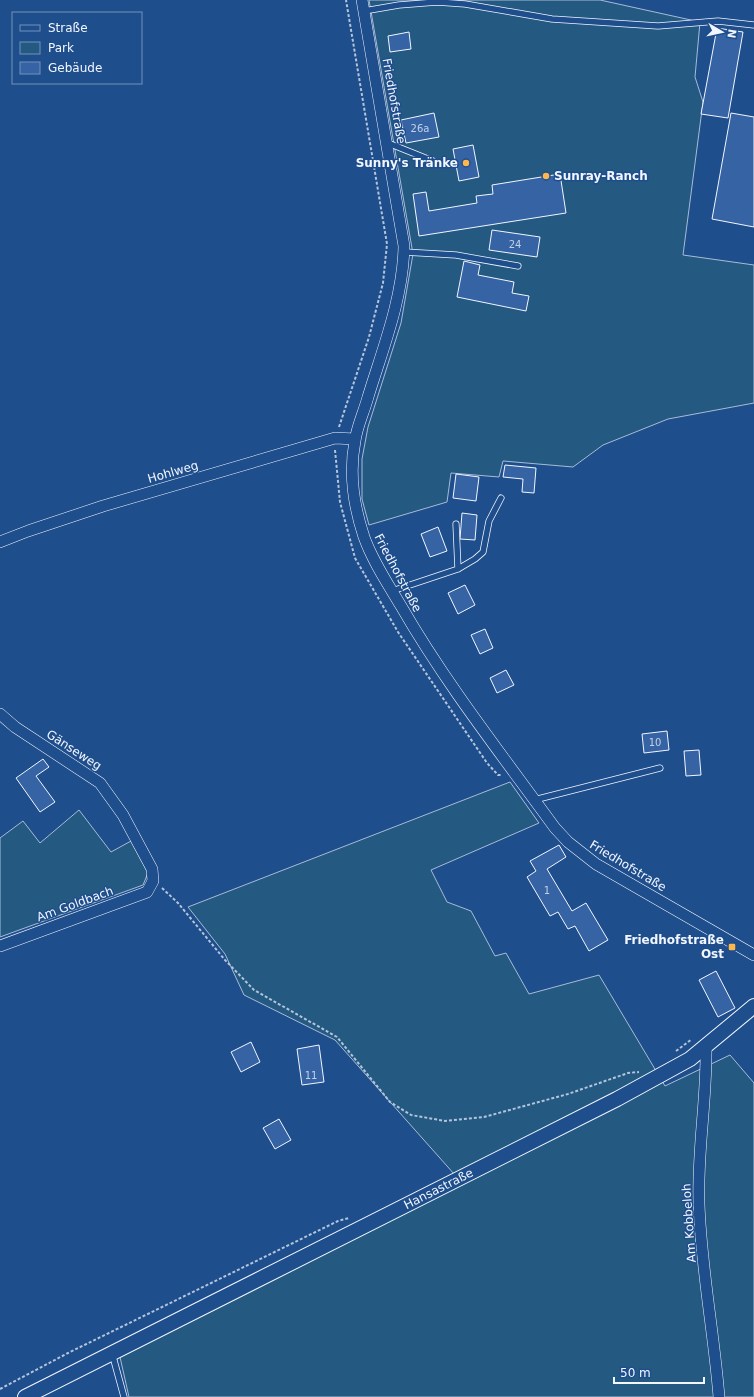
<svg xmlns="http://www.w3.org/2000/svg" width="754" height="1397" font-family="'DejaVu Sans',sans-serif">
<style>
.green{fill:#245a82;stroke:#a8bbd7}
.building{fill:#3563a3;stroke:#f2f6ff}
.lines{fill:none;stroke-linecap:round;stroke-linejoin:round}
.service-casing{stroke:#f2f6ff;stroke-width:7}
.minor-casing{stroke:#f2f6ff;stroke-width:12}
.tertiary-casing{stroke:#f2f6ff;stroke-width:16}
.path{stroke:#b3c4dc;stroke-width:2;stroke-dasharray:3 2;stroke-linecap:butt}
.service{stroke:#1f4e8c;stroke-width:5.5}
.minor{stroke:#1f4e8c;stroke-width:11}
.tertiary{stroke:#1f4e8c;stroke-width:14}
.poi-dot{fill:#ffb74d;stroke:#1f4e8c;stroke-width:1.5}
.labels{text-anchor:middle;stroke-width:3;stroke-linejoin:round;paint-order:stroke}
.number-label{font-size:10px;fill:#c3d1e8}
.street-label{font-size:12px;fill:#f2f6ff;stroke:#1f4e8c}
.poi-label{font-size:12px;font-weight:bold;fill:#f2f6ff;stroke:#1f4e8c;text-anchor:end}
</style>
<rect width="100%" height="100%" fill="#1f4e8c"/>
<path class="green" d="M369 0H600L700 22 695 77 703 102 683 255 754 265V403L668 419 603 445 573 467 503 461 499 477 451 473 447 502 369 525 362 499V459L368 427 401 323 413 254Z
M510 782 539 823 431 870 447 902 471 911 495 956 506 953 529 994 599 975 665 1086 730 1055 754 1083V1397H129L120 1357 463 1184 335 1040 244 995 225 954 188 907Z
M79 810 111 852 131 841 148 873 143 885 0 937V838L23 821 40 843Z"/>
<path class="building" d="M717 28 743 32 728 118 701 114Z
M409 32 411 49 390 52 388 36Z
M434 113 439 137 406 143 401 120Z
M731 113 754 117V227L712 219Z
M473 145 479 177 459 181 453 149Z
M560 174 566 213 419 236 413 194 426 192 429 211 477 203 476 196 493 194 492 185Z
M492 230 540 237 537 257 489 250Z
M464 261 480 265 478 275 514 282 512 293 529 296 526 311 457 297Z
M505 465 536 468 534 493 522 492 523 479 503 477Z
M456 474 479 477 476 501 453 498Z
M462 513 477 515 475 540 460 539Z
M438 527 447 551 430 557 421 534Z
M465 585 475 605 458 614 448 593Z
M485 629 493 648 480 654 471 635Z
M506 670 514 685 497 693 490 678Z
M667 731 669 750 644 753 642 734Z
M699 750 701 775 686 776 684 751Z
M43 759 49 767 36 776 55 802 40 812 16 778Z
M559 845 566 857 547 869 572 911 586 903 608 940 589 951 575 926 568 929 558 912 550 916 527 877 536 871 530 861Z
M716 971 735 1008 718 1017 699 980Z
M251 1042 260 1062 241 1072 231 1052Z
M319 1045 324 1082 302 1085 297 1049Z
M279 1119 291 1140 275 1149 263 1128Z"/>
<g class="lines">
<defs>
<path id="service" d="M364 11 399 5 437 2 465 4 552 19 658 26 718 21 754 25
M388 143 433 161
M404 252 456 255 518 266
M456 524 458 569
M392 591 458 569 475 559 483 552 489 521 501 498
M534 800 660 768
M112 1353 124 1397"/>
<path id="minor" d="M362 0 404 246C403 298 383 348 368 397 364 412 357 426 355 441 349 472 354 507 364 537 373 562 388 584 401 606 446 684 502 755 555 828L568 842 596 864 754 955
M0 542 28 531 103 506 335 438 355 439
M0 714 15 727 100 783 123 815 152 869 153 881 147 892 0 946
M706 1047C707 1099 697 1151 699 1204 701 1268 714 1333 719 1397"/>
<g id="tertiary">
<path id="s1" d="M25 1397 617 1099 690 1059 754 1006"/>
</g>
</defs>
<use href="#service" class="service-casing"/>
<use href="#minor" class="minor-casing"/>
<use href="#tertiary" class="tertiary-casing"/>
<path class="path" d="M339 427 369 337 383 283 387 244 346 0
M335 450 340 502 355 558 398 632 487 763 498 775H502
M162 888 178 903 225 960 254 990 337 1037 390 1102 411 1115 445 1121 484 1117 568 1094 628 1073 639 1072
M676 1051 692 1039
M0 1389 68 1353 338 1221 349 1218"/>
<use href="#service" class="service"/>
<use href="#minor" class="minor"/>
<use href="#tertiary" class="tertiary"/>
</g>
<g class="poi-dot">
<circle cx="466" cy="163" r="4"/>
<circle cx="546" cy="176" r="4"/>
<rect x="728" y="943" width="8" height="8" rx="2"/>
</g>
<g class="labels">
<g class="number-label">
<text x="420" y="132">26a</text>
<text x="515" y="248">24</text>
<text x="655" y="746">10</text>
<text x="547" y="894">1</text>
<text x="311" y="1079">11</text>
</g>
<g class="street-label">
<text transform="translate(394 101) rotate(80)" y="4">Friedhofstraße</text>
<text transform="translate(173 472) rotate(-16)" y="4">Hohlweg</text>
<text transform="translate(398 573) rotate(62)" y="4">Friedhofstraße</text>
<text transform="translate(74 750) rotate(33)" y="4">Gänseweg</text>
<text transform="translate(628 866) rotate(31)" y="4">Friedhofstraße</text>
<text transform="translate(75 904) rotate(-20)" y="4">Am Goldbach</text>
<text dy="4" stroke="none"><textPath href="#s1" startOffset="463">Hansastraße</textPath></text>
<text transform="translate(689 1223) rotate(-94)" y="4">Am Kobbeloh</text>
</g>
<g class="poi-label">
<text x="458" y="167">Sunny's Tränke</text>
<text x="554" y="180" text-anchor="start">Sunray-Ranch</text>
<text x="724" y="944">Friedhofstraße<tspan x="724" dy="14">Ost</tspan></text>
</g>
</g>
<rect x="12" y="12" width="130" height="72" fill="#1f4e8c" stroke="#7391ba"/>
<rect x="20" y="25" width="20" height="6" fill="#1f4e8c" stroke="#7391ba"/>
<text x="48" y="32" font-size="12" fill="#f2f6ff">Straße</text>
<rect x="20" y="42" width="20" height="12" fill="#245a82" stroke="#7391ba"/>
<text x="48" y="52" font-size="12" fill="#f2f6ff">Park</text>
<rect x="20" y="62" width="20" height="12" fill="#3563a3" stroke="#7391ba"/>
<text x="48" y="72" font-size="12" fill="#f2f6ff">Gebäude</text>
<g transform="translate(722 32) rotate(99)" stroke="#1f4e8c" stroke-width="3" paint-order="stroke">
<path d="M0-3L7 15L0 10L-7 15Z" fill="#f2f6ff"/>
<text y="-6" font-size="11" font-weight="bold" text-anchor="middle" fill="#f2f6ff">N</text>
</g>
<path d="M614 1377v6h90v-6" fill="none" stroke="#f2f6ff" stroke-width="2"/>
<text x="620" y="1377" font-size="12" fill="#f2f6ff" stroke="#1f4e8c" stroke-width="3" paint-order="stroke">50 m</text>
</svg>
